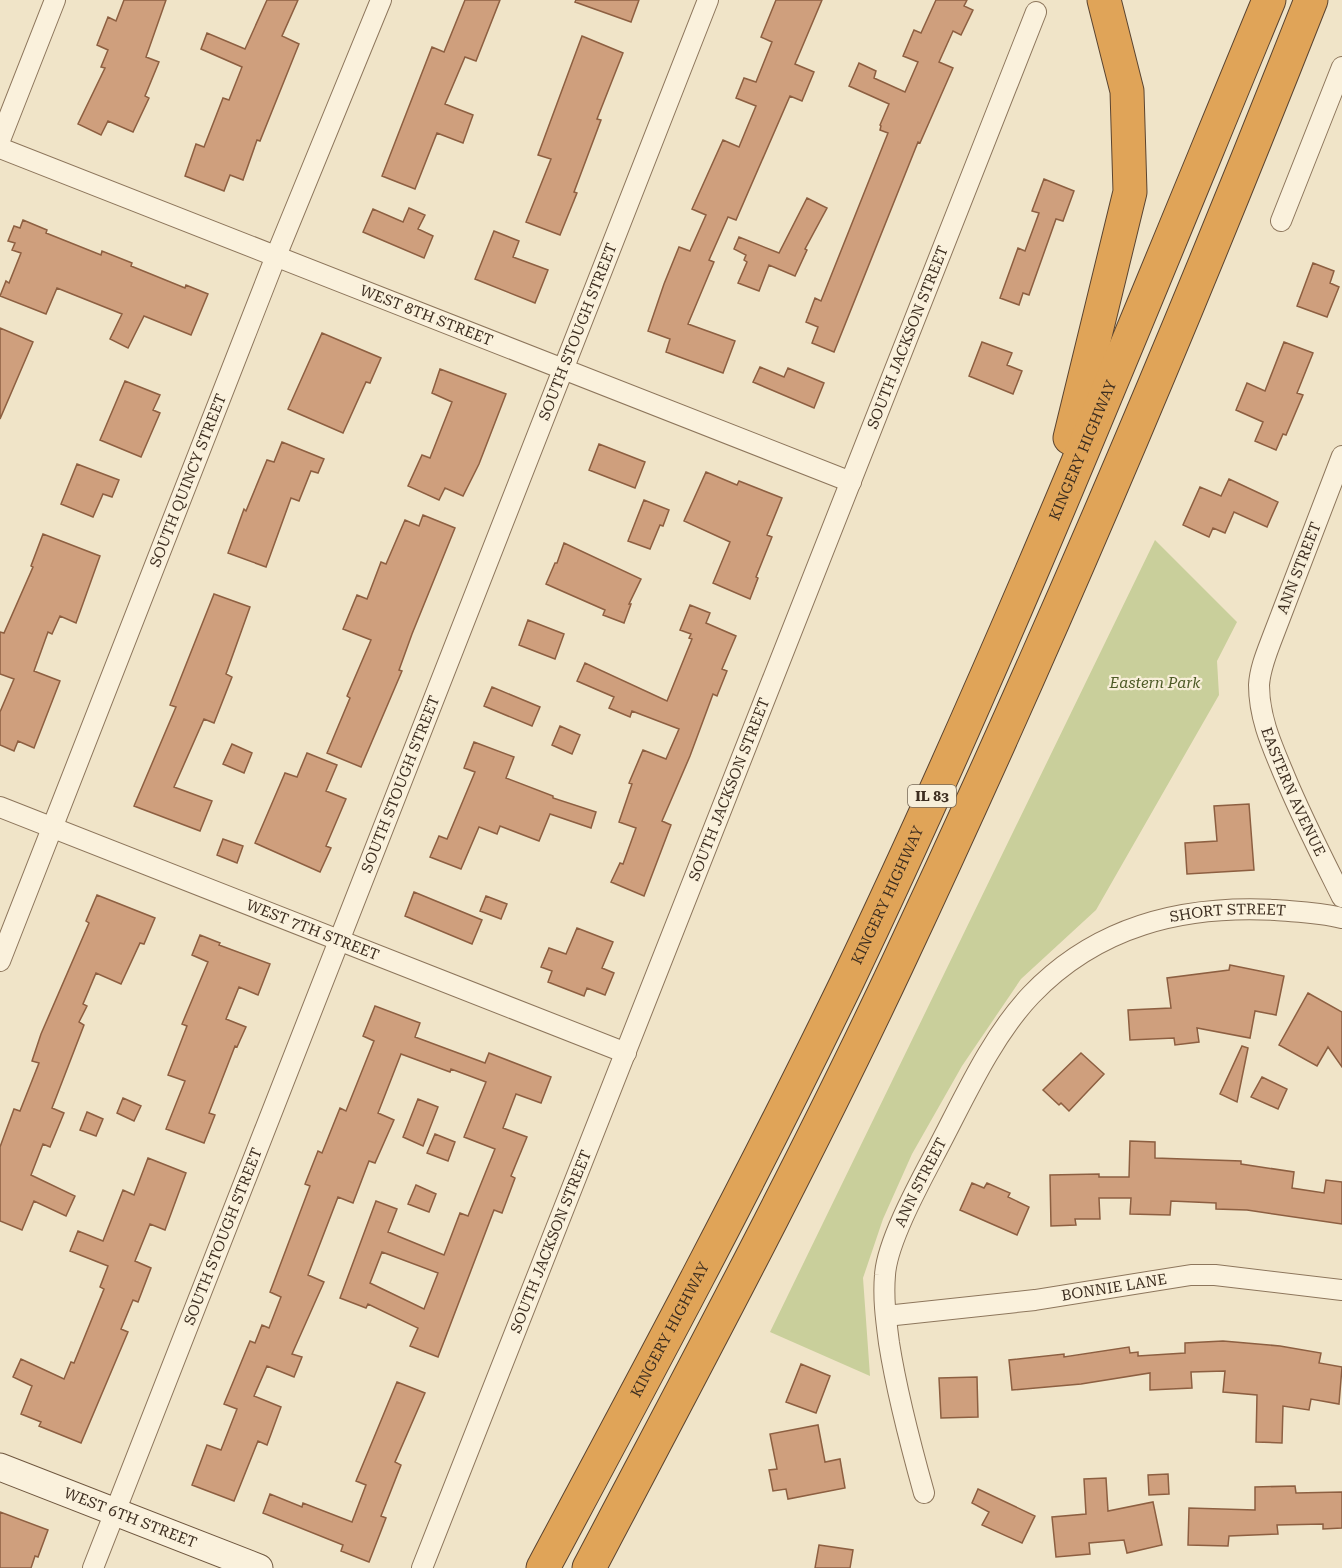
<svg xmlns="http://www.w3.org/2000/svg" width="1342" height="1568" font-family="'Roboto Serif',serif">
<style>
.green{fill:#c9cf9b}
.building{fill:#cf9f7d;stroke:#8d5f41;stroke-width:1.5;fill-rule:evenodd}
.lines{fill:none;stroke-linecap:round;stroke-linejoin:round}
.street-casing{stroke:#8d765c;stroke-width:22}
.secondary-casing{stroke:#6f573f;stroke-width:29}
.highway-casing{stroke:#5b4430;stroke-width:35}
.street{stroke:#faf1dc;stroke-width:20}
.secondary{stroke:#faf1dc;stroke-width:27}
.highway{stroke:#e0a458;stroke-width:33}
.labels{text-anchor:middle;stroke-width:4.5;stroke-linejoin:round;paint-order:stroke}
.shield{fill:#f7eed8;stroke:#756857;stroke-width:1.5}
.shield-label{font-size:14px;font-weight:bold;fill:#3d2e20}
.street-label{font-size:15px;fill:#3d2e20;stroke:#f7eed8}
.park-label{font-size:15px;font-style:italic;fill:#4d5a26;stroke:#f7eed8}
</style>
<rect width="100%" height="100%" fill="#f0e4c8"/>
<path class="green" d="M1155 540 1237 622 1217 661 1219 695 1096 910 1021 979 962 1066 912 1154 883 1219 863 1278 870 1376 770 1332Z"/>
<path class="building" d="M124 0H166L146 57 159 62 145 96 149 98 133 132 108 121 101 135 78 124 105 68 101 67 108 50 97 45 108 17 116 21Z
M267 0H298L282 36 299 44 260 141 257 140 243 180 230 175 224 191 185 176 196 144 204 147 223 98 229 100 242 67 201 49 207 33 245 49Z
M465 0H500L476 61 465 57 445 104 473 115 463 143 437 133 415 189 382 176 432 47 444 52Z
M576 0H639L631 22 575 2Z
M776 0H822L795 64 814 72 802 101 790 96 736 220 728 217 709 260 714 262 688 324 735 341 723 373 666 352 670 339 648 331 664 284 679 247 690 251 706 215 692 209 723 140 739 147 756 106 736 98 744 78 756 82 772 42 761 37Z
M936 0H967L964 6 973 10 961 35 953 31 939 62 953 68 920 143 918 142 834 352 812 343 818 327 806 322 815 298 821 301 888 133 880 130 881 126 880 125 889 104 849 86 859 63 876 71 874 78 905 92 918 62 903 56 914 30 921 33Z
M582 36 623 53 597 119 601 120 574 192 577 193 560 235 526 222 551 159 538 155Z
M1044 179 1074 191 1063 221 1056 219 1029 295 1023 293 1019 305 1000 298 1018 248 1025 251 1039 213 1032 211Z
M807 198 827 208 805 249 807 250 795 276 769 265 759 291 738 283 747 262 744 260 746 255 734 249 739 237 779 253Z
M409 208 425 215 418 229 433 236 424 258 363 232 373 209 403 222Z
M23 220 47 230 46 233 101 255 102 251 132 263 131 266 185 288 186 285 208 294 191 335 144 316 128 348 110 339 122 314 57 288 46 314 0 296 6 281 9 283 21 253 12 250 15 243 8 241 14 226 20 228Z
M494 231 519 241 513 257 548 270 535 303 475 279Z
M1313 263 1334 271 1330 283 1339 287 1327 317 1297 306Z
M0 328 33 342 0 419Z
M322 333 381 358 370 383 366 382 343 433 288 409Z
M982 342 1012 353 1007 365 1022 371 1013 394 969 376Z
M1284 342 1313 353 1297 393 1303 395 1286 435 1283 434 1276 450 1255 441 1263 422 1236 410 1247 383 1265 391Z
M760 367 784 377 788 368 824 383 814 408 753 382Z
M440 369 506 394 479 464 463 496 445 488 439 500 408 486 422 455 430 458 452 402 432 393Z
M125 381 160 395 153 410 160 413 141 457 100 440Z
M282 442 324 459 318 473 311 471 299 501 291 498 266 567 228 553 244 509 246 511 267 460 274 462Z
M599 444 645 462 635 488 589 470Z
M77 464 119 480 112 497 103 494 93 517 61 504Z
M706 472 737 485 739 481 782 498 767 535 772 537 756 577 758 578 750 599 713 583 730 542 684 521Z
M1229 479 1278 502 1267 527 1234 512 1225 533 1213 528 1209 537 1183 525 1200 487 1221 496Z
M644 500 669 510 663 526 660 525 650 549 628 541Z
M423 515 455 528 412 634 399 670 402 671 361 767 327 753 350 698 347 696 371 640 343 629 357 595 367 599 381 562 386 564 405 520 419 526Z
M43 534 100 556 76 623 60 616 52 634 48 632 34 671 60 681 34 748 18 741 14 751 0 745V712L14 679 0 674V632L4 633 33 567 31 566Z
M564 543 641 579 629 604H631L624 623 603 615 605 610 546 584 555 563H557Z
M214 594 250 607 226 674 232 677 214 723 204 719 174 787 212 801 200 831 134 806 176 707 170 705Z
M690 605 710 613 706 623 736 636 722 669 727 671 717 696 713 694 690 756 662 821 671 825 644 896 611 882 620 863 623 864 636 828 619 822 632 784 629 783 643 750 666 759 679 729 632 711 630 717 609 708 614 697 577 681 585 663 667 701 692 639 689 638 691 634 680 630Z
M528 620 564 634 555 659 519 645Z
M492 687 540 707 532 726 484 706Z
M560 726 580 735 572 754 552 745Z
M474 742 514 757 506 778 553 796V798L596 812 591 828 550 814 539 841 500 826 497 834 479 827 461 869 430 857 439 836 447 839 475 772 464 768Z
M232 744 252 753 244 773 223 764Z
M307 753 337 765 326 791 346 799 326 846 331 848 320 872 255 843 285 773 297 777Z
M1249 804 1254 870 1187 874 1185 843 1217 841 1214 806Z
M223 839 243 846 237 863 217 855Z
M414 892 482 920 472 944 405 916Z
M97 895 155 918 144 944 140 943 121 984 96 973 83 1004 87 1006 79 1022 84 1025 52 1108 64 1113 50 1147 43 1144 31 1175 75 1196 66 1216 34 1201 22 1230 0 1221V1147L14 1109 20 1111 39 1063 32 1061 41 1034 89 923 86 921Z
M486 896 507 904 501 919 480 911Z
M577 928 613 942 602 968 614 973 605 995 587 988 584 996 548 982 552 971 541 967 549 948 566 954Z
M200 935 220 943 219 945 270 964 258 995 239 987 226 1019 246 1027 237 1047 235 1046 209 1113 215 1115 204 1143 166 1129 185 1081 168 1075 187 1026 182 1024 208 962 192 955Z
M1230 965 1284 976 1276 1015 1255 1011 1250 1038 1197 1028 1199 1042 1175 1045 1174 1038 1130 1040 1128 1010 1171 1008 1167 978 1229 970Z
M1308 993 1342 1012V1067L1328 1047 1317 1066 1279 1045Z
M375 1006 420 1023 415 1037 485 1063 489 1053 551 1077 541 1103 516 1094 503 1128 527 1137 511 1176 515 1178 502 1213 494 1210 438 1357 410 1346 418 1328 368 1304 366 1308 340 1298 376 1201 397 1209 388 1232 444 1255 460 1213 468 1216 495 1149 464 1137 486 1082 451 1069 450 1072 401 1054 378 1113 394 1120 375 1163 369 1161 353 1203 338 1197 308 1275 324 1282 292 1354 302 1357 294 1377 267 1366 254 1396 281 1407 267 1445 258 1441 234 1501 192 1485 207 1445 221 1450 237 1409 224 1404 236 1375 250 1341 255 1343 262 1325 269 1328 281 1297 270 1292 310 1186 305 1184 318 1151 322 1153 340 1108 346 1111 374 1041 363 1036ZM382 1252 438 1273 424 1309 370 1283Z
M1242 1046 1248 1048 1237 1102 1220 1094Z
M1081 1053 1104 1074 1069 1111 1061 1103 1059 1105 1043 1090Z
M1262 1077 1287 1089 1278 1109 1251 1097Z
M123 1098 141 1106 134 1121 117 1113Z
M418 1099 438 1107 423 1146 403 1137Z
M87 1112 103 1119 96 1136 80 1130Z
M435 1134 455 1142 448 1161 427 1153Z
M1130 1141 1155 1142V1158L1241 1161V1164L1294 1172 1292 1188 1324 1193 1326 1180 1342 1182V1224L1247 1210 1216 1209V1203L1171 1201 1170 1215 1130 1214 1131 1198H1099L1100 1219H1075L1076 1225 1051 1226 1050 1175 1099 1174V1177H1129Z
M148 1158 186 1173 165 1230 150 1224 135 1261 151 1268 138 1302 133 1300 121 1329 128 1332 81 1443 39 1426 41 1422 21 1414 32 1386 13 1377 21 1359 64 1379 71 1362 74 1363 104 1289 100 1287 108 1266 70 1251 78 1231 103 1241 123 1190 134 1195Z
M972 1183 984 1188 987 1183 1010 1193 1008 1197 1029 1207 1017 1235 960 1210Z
M416 1185 436 1194 429 1212 408 1204Z
M1223 1341 1280 1346 1321 1353 1319 1363 1342 1367 1339 1404 1311 1399 1309 1410 1283 1406 1282 1443 1256 1442 1257 1395 1223 1392 1225 1371 1191 1372 1192 1388 1150 1390V1373L1081 1384 1012 1390 1009 1360 1064 1354V1357L1129 1347 1130 1353 1138 1352V1356L1185 1353V1343Z
M801 1364 830 1376 816 1413 786 1402Z
M977 1377 978 1417 941 1418 939 1378Z
M397 1382 425 1393 395 1462 401 1465 381 1516 386 1518 369 1562 341 1551 343 1545 263 1513 270 1494 302 1507 303 1503 352 1522 366 1485 356 1481Z
M818 1425 825 1462 840 1459 845 1488 788 1499 786 1489 773 1491 769 1470 777 1469 770 1434Z
M1168 1474 1169 1494 1149 1495 1148 1475Z
M1106 1478 1108 1511 1153 1502 1162 1545 1127 1553 1124 1540 1089 1543 1090 1554 1056 1557 1052 1517 1086 1514 1084 1479Z
M1295 1486 1296 1493 1342 1492V1528L1323 1529V1524L1277 1525 1278 1534 1229 1536 1228 1546 1188 1545 1189 1508 1255 1510V1487Z
M978 1489 1035 1516 1022 1543 982 1525 989 1512 972 1503Z
M0 1512 48 1530 38 1557 35 1556 31 1568H0Z
M819 1545 853 1550 850 1568H815Z"/>
<g class="lines">
<defs>
<g id="street">
<path d="M0 140 55 0"/>
<path id="s1" d="M0 148 851 482"/>
<path d="M1281 221 1342 67"/>
<path id="s2" d="M1342 456 1273 636C1267 652 1260 668 1259 685 1259 718 1272 746 1285 777 1302 818 1322 857 1342 897"/>
<path id="s3" d="M0 807 626 1053"/>
<path id="s4" d="M0 961 276 256 381 0"/>
<path id="s5" d="M886 1316 1035 1300 1191 1275H1215L1342 1290"/>
<path id="s6" d="M924 1493C910 1443 897 1394 889 1343 886 1320 883 1298 885 1275 887 1240 924 1175 941 1142 966 1094 993 1035 1031 995 1097 926 1182 905 1275 910 1298 912 1319 912 1342 918"/>
<path id="s7" d="M93 1568 708 0"/>
<path id="s8" d="M422 1568 1036 12"/>
</g>
<g id="secondary">
<path id="s9" d="M0 1467 259 1568"/>
</g>
<g id="highway">
<path d="M1070 438 1130 192 1127 91 1104 0"/>
<path id="s10" d="M543 1568C647 1374 751 1180 847 982 1001 660 1133 329 1269 0"/>
<path d="M589 1568C694 1368 801 1169 897 965 1046 648 1183 325 1311 0"/>
</g>
</defs>
<use href="#street" class="street-casing"/>
<use href="#secondary" class="secondary-casing"/>
<use href="#highway" class="highway-casing"/>
<use href="#street" class="street"/>
<use href="#secondary" class="secondary"/>
<use href="#highway" class="highway"/>
</g>
<g class="labels">
<rect class="shield" x="908" y="785" width="48" height="22" rx="4.5"/>
<g class="shield-label">
<text x="932" y="801">IL 83</text>
</g>
<g class="street-label">
<text dy="5" stroke="none"><textPath href="#s1" startOffset="458">WEST 8TH STREET</textPath></text>
<text dy="5" stroke="none"><textPath href="#s7" startOffset="1328">SOUTH STOUGH STREET</textPath></text>
<text dy="5" stroke="none"><textPath href="#s8" startOffset="1323">SOUTH JACKSON STREET</textPath></text>
<text dy="5" stroke="none"><textPath href="#s10" startOffset="1242">KINGERY HIGHWAY</textPath></text>
<text dy="5" stroke="none"><textPath href="#s4" startOffset="516">SOUTH QUINCY STREET</textPath></text>
<text transform="translate(1299 568) rotate(-69)" y="5">ANN STREET</text>
<text dy="5" stroke="none"><textPath href="#s7" startOffset="842">SOUTH STOUGH STREET</textPath></text>
<text dy="5" stroke="none"><textPath href="#s8" startOffset="837">SOUTH JACKSON STREET</textPath></text>
<text dy="5" stroke="none"><textPath href="#s2" startOffset="357">EASTERN AVENUE</textPath></text>
<text dy="5" stroke="none"><textPath href="#s10" startOffset="756">KINGERY HIGHWAY</textPath></text>
<text dy="5" stroke="none"><textPath href="#s6" startOffset="760">SHORT STREET</textPath></text>
<text dy="5" stroke="none"><textPath href="#s3" startOffset="336">WEST 7TH STREET</textPath></text>
<text dy="5" stroke="none"><textPath href="#s6" startOffset="322">ANN STREET</textPath></text>
<text dy="5" stroke="none"><textPath href="#s7" startOffset="356">SOUTH STOUGH STREET</textPath></text>
<text dy="5" stroke="none"><textPath href="#s8" startOffset="351">SOUTH JACKSON STREET</textPath></text>
<text dy="5" stroke="none"><textPath href="#s5" startOffset="230">BONNIE LANE</textPath></text>
<text dy="5" stroke="none"><textPath href="#s10" startOffset="270">KINGERY HIGHWAY</textPath></text>
<text dy="5" stroke="none"><textPath href="#s9" startOffset="140">WEST 6TH STREET</textPath></text>
</g>
<g class="park-label">
<text x="1155" y="688">Eastern Park</text>
</g>
</g>
</svg>
